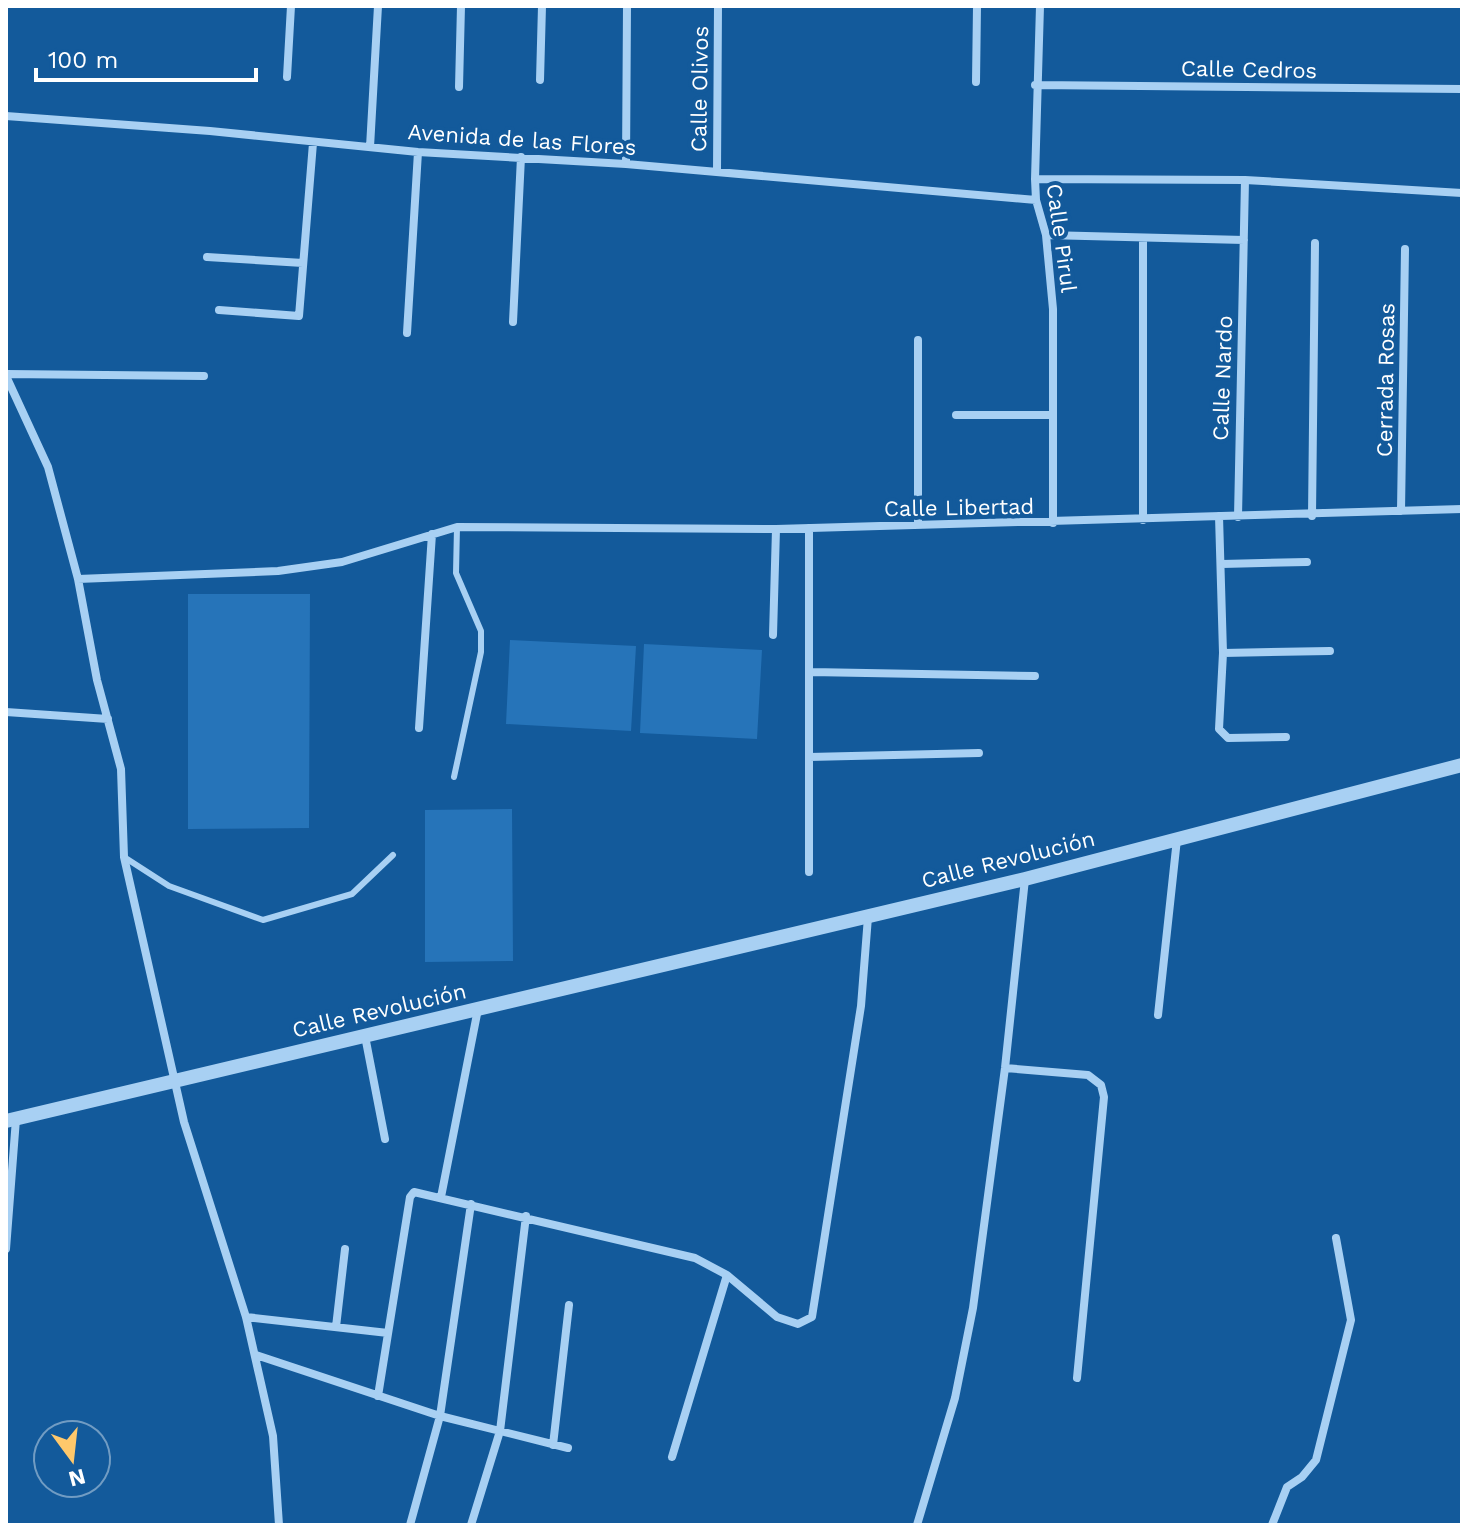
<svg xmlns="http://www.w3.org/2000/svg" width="1468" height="1531" font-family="'Work Sans',sans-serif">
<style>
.green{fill:#2674b9}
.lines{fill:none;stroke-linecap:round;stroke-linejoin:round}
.service{stroke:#a8d0f3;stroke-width:6}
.minor{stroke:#a8d0f3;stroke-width:8}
.tertiary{stroke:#a8d0f3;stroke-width:14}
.labels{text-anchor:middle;stroke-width:8;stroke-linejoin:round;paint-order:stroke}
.street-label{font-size:22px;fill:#fff;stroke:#135a9b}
</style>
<rect width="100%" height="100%" fill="#135a9b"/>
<path class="green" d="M188 594H310L309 828 188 829Z
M510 640 636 646 631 731 506 724Z
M644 644 762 650 757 739 640 733Z
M512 809 513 961 425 962V810Z"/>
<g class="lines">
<path class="service" d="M454 777 481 652V631L456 573 457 527
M124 857 169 886 263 920 352 894 393 855"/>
<path class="minor" d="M1040 6 1035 179 1036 200 1046 235 1053 309V523
M287 77 291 6
M540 80 542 6
M976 82 977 6
M1035 85 1462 89
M459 87 461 6
M6 116 210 131 418 152 626 164 1036 200
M370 147 378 6
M626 164 627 6
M717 171 718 6
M1035 179 1245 180 1462 193
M1046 235 1244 240
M207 257 303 263
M219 310 299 316 313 143
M513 322 521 157
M407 333 418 152
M918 340V525
M6 374 204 376
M6 376 48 467 78 579
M956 415H1051
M1401 511 1405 249
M1219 516 1223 653 1219 729 1228 738 1286 737
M1312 516 1315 243
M1238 517 1245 180
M1143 520V238
M809 528V757L979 753
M1222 564 1307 562
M773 635 776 529
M1223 653 1330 651
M811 672 1035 676
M6 712 108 719
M419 728 432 534
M809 757V872
M1158 1015 1177 839
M365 1036 385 1139
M1005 1068 1088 1075 1101 1085 1104 1097 1077 1378
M441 1197 478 1009
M6 1249 16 1119
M246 1317 388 1333
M336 1327 345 1249
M256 1355 440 1416 568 1448
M378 1396 410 1197 414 1192 695 1258 727 1275 777 1317 798 1324 812 1317 861 1006 868 917
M553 1445 569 1305
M672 1457 727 1275
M279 1525 273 1436 246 1317 184 1122 124 857 121 769 97 680 78 579 278 571 342 562 457 527 776 529 1462 509
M410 1525 440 1416 471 1204
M471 1525 500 1431 526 1216
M917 1525 955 1398 973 1308 1005 1068 1025 879
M1272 1525 1287 1487 1302 1477 1316 1460 1351 1320 1336 1238"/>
<path class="tertiary" d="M6 1121 1025 879 1462 765"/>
</g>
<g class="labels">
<g class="street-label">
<text transform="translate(1249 69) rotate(1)" y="8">Calle Cedros</text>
<text transform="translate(699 89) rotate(-89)" y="8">Calle Olivos</text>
<text transform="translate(522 139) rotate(4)" y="8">Avenida de las Flores</text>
<text transform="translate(1062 238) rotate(82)" y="8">Calle Pirul</text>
<text transform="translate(1222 378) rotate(-88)" y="8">Calle Nardo</text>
<text transform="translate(1385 380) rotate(-89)" y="8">Cerrada Rosas</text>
<text transform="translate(959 507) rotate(-1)" y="8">Calle Libertad</text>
<text transform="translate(1008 859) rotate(-14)" y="8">Calle Revolución</text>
<text transform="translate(379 1010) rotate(-13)" y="8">Calle Revolución</text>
</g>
</g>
<rect width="1468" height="1531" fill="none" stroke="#ffffff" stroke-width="16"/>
<g transform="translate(72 1459) rotate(165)"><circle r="38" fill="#135a9b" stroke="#719cc3" stroke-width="2"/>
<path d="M0-6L14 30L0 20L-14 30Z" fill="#ffc86b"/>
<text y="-12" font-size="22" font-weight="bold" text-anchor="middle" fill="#ffffff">N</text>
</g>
<path d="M36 68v12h220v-12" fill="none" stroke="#ffffff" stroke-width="4"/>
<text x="48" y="68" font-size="24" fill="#ffffff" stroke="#135a9b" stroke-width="6" paint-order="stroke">100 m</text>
</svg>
